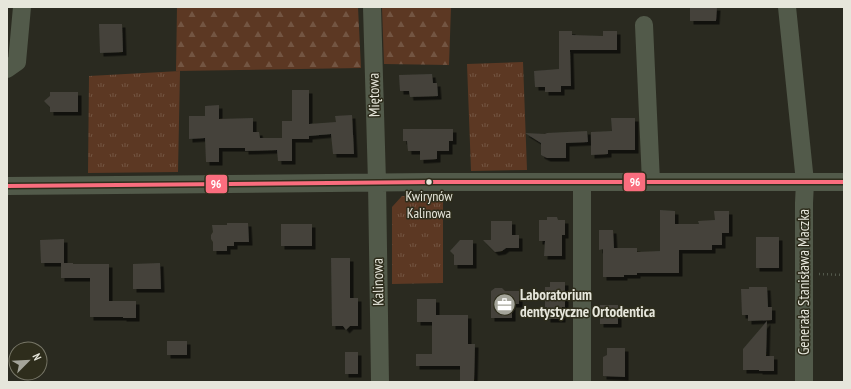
<svg xmlns="http://www.w3.org/2000/svg" width="851" height="389" font-family="'PT Sans Narrow',sans-serif">
<style>
.grass{fill:url(#grass-tufts)}
.forest{fill:url(#forest-firs)}
.building{fill:#44423b;filter:url(#shadow)}
.lines{fill:none;stroke-linecap:round;stroke-linejoin:round}
.path{stroke:#545a4d;stroke-width:2.5;stroke-dasharray:1 3;stroke-linecap:butt}
.minor{stroke:#525a4a;stroke-width:18}
.bus-1-casing{stroke:#2e2d1c;stroke-width:7}
.bus-1{stroke:#fa6d7e;stroke-width:4}
.bus-dot{fill:#e6e6db;stroke:#2e2d1c;stroke-width:1.5}
.labels{text-anchor:middle;stroke-width:3;stroke-linejoin:round;paint-order:stroke}
.bus-label{font-size:14px;fill:#e6e6db;stroke:#2e2d1c}
.street-label{font-size:15px;fill:#e6e6db;stroke:#2e2d1c}
.poi-label{font-size:15px;font-weight:bold;fill:#e6e6db;stroke:#2e2d1c;text-anchor:start}
.line-badge{stroke:#2e2d1c;stroke-width:1.5}
.badge-label{font-size:11px;text-anchor:middle;font-weight:bold;fill:#fff}
</style>
<defs>
<pattern id="grass-tufts" width="24" height="20" patternUnits="userSpaceOnUse"><rect width="24" height="20" fill="#5c3823"/><path d="M3 7l-1-3M5 7V3M7 7l1-3M15 17l-1-3M17 17v-4M19 17l1-3" fill="none" stroke="#735542"/></pattern>
<pattern id="forest-firs" width="22" height="20" patternUnits="userSpaceOnUse"><rect width="22" height="20" fill="#5c3823"/><path d="M5 1l3.5 6h-7zM16 11l3.5 6h-7z" fill="#735542"/></pattern>
<filter id="shadow"><feDropShadow dx="3.5" dy="3.5" stdDeviation="0" flood-color="#0009"/></filter>
</defs>
<rect width="100%" height="100%" fill="#2a2a20"/>
<path class="grass" d="M523 62 527 170 471 171 467 64Z
M180 71 178 172 88 173 89 76Z
M402 196H443V283L392 284V207Z"/>
<path class="forest" d="M177 7H358L361 68 176 71Z
M382 7H451L449 65 384 64Z"/>
<path class="building" d="M690 7H717L716 21H690Z
M99 24H122L123 52 100 53Z
M559 31H572V35L603 36V31H617V50H570L571 86H561V92H545V87H535L534 71 559 69Z
M432 74 433 83H437L438 96 410 97 409 91H400L399 75Z
M292 90H309V124L336 122 335 116 352 115 354 154H333L331 134 309 136V139H292V161H278L277 150 245 151V148H219V162H206L205 138 189 139V116H205V106L219 105V119L253 118V132H259L260 138H282V121H292Z
M50 92H78V112H50V107L44 101 50 96Z
M611 118H635V150H608V154L591 155V132L612 131Z
M403 129H453V141H449V151H437V159L420 160V151H408L407 141H403Z
M587 131 588 142 566 143V158H547L541 155V143L525 133 545 134 547 133Z
M660 210 675 211V224H699L698 221 715 220 714 211H729V233H722V245H712V250H679V273H637V275H624V277H603V249L599 250V230H613L614 248H637V252L660 251Z
M547 217H557L558 220H565V235H562V256H544L545 241H539V220H547Z
M491 221H512V235H519V248H506L502 251 495 252 483 240H491Z
M227 223H248L249 242H234V246H227V251H213V242L211 239V235L213 232 212 225H227Z
M281 224H312V246H281Z
M756 237H779V268H756Z
M64 239V263H41L40 240Z
M460 240H473V265H454V255L450 251Z
M331 258H350V298H358V326H350L346 330 343 326H332Z
M61 263H73V264H109V301H136V318H123V317H90V278H61Z
M160 263 161 289H133V264Z
M550 282H565V307H562V319H547V307H545V287H550Z
M749 287H767L768 307H772V320L748 321V315H742L741 289H749Z
M495 288H502L505 291H519V304H512V318H491V291Z
M417 299H436V315H468V344H475L474 382H460V366H416V354H432V322H417Z
M600 305H618V324H600Z
M767 321 766 356H774V371H759V370H743V349Z
M167 341H187V355H167Z
M607 348H625V377L603 376V357L607 355Z
M345 352H358V374H345Z"/>
<g class="lines">
<path class="path" d="M819 274 844 275"/>
<path class="minor" d="M372 7 377 182 380 382
M787 7 805 182 804 203V382
M644 25 651 182
M7 69 17 62 22 7
M7 186 429 182H844
M582 382V182"/>
<defs>
<path id="bus-1" d="M7 186 429 182H844"/>
</defs>
<use href="#bus-1" class="bus-1-casing"/>
<use href="#bus-1" class="bus-1"/>
</g>
<defs>
<symbol id="office-disc" viewBox="-11 -11 22 22"><circle r="9.5" fill="#a4a49a" stroke="#2e2d1c"/><path d="M-6-3h4V-5.5h4V-3h4V5H-6ZM-1-4.5V-3h2v-1.5ZM-6 0V1H6V0Z" fill="#fff"/></symbol>
</defs>
<g fill-rule="evenodd">
<use href="#office-disc" x="492" y="292" width="25" height="25"/>
</g>
<circle class="bus-dot" cx="429" cy="182" r="3.5"/>
<g class="labels">
<g class="bus-label">
<text x="429" y="201">Kwirynów<tspan x="429" dy="17">Kalinowa</tspan></text>
</g>
<g class="street-label">
<text transform="translate(374 95) rotate(-91)" y="5">Miętowa</text>
<text transform="translate(378 282) rotate(-91)" y="5">Kalinowa</text>
<text transform="translate(804 282) rotate(-90)" y="5">Generała Stanisława Maczka</text>
</g>
<g class="poi-label">
<text x="520" y="300">Laboratorium<tspan x="520" dy="17">dentystyczne Ortodentica</tspan></text>
</g>
</g>
<g class="line-badge">
<rect x="623" y="172" width="23" height="20" rx="4" fill="#fa6d7e"/>
<rect x="205" y="174" width="23" height="20" rx="4" fill="#fa6d7e"/>
</g>
<g class="badge-label">
<text x="635" y="186">96</text>
<text x="216" y="188">96</text>
</g>
<rect width="851" height="389" fill="none" stroke="#e6e6db" stroke-width="16"/>
<g transform="translate(28 361) rotate(66)"><circle r="19" fill="#2e2d1c" stroke="#787768"/>
<path d="M0-3L7 15L0 10L-7 15Z" fill="#a4a49a"/>
<text y="-6" font-size="11" font-weight="bold" text-anchor="middle" fill="#e6e6db">N</text>
</g>
</svg>
